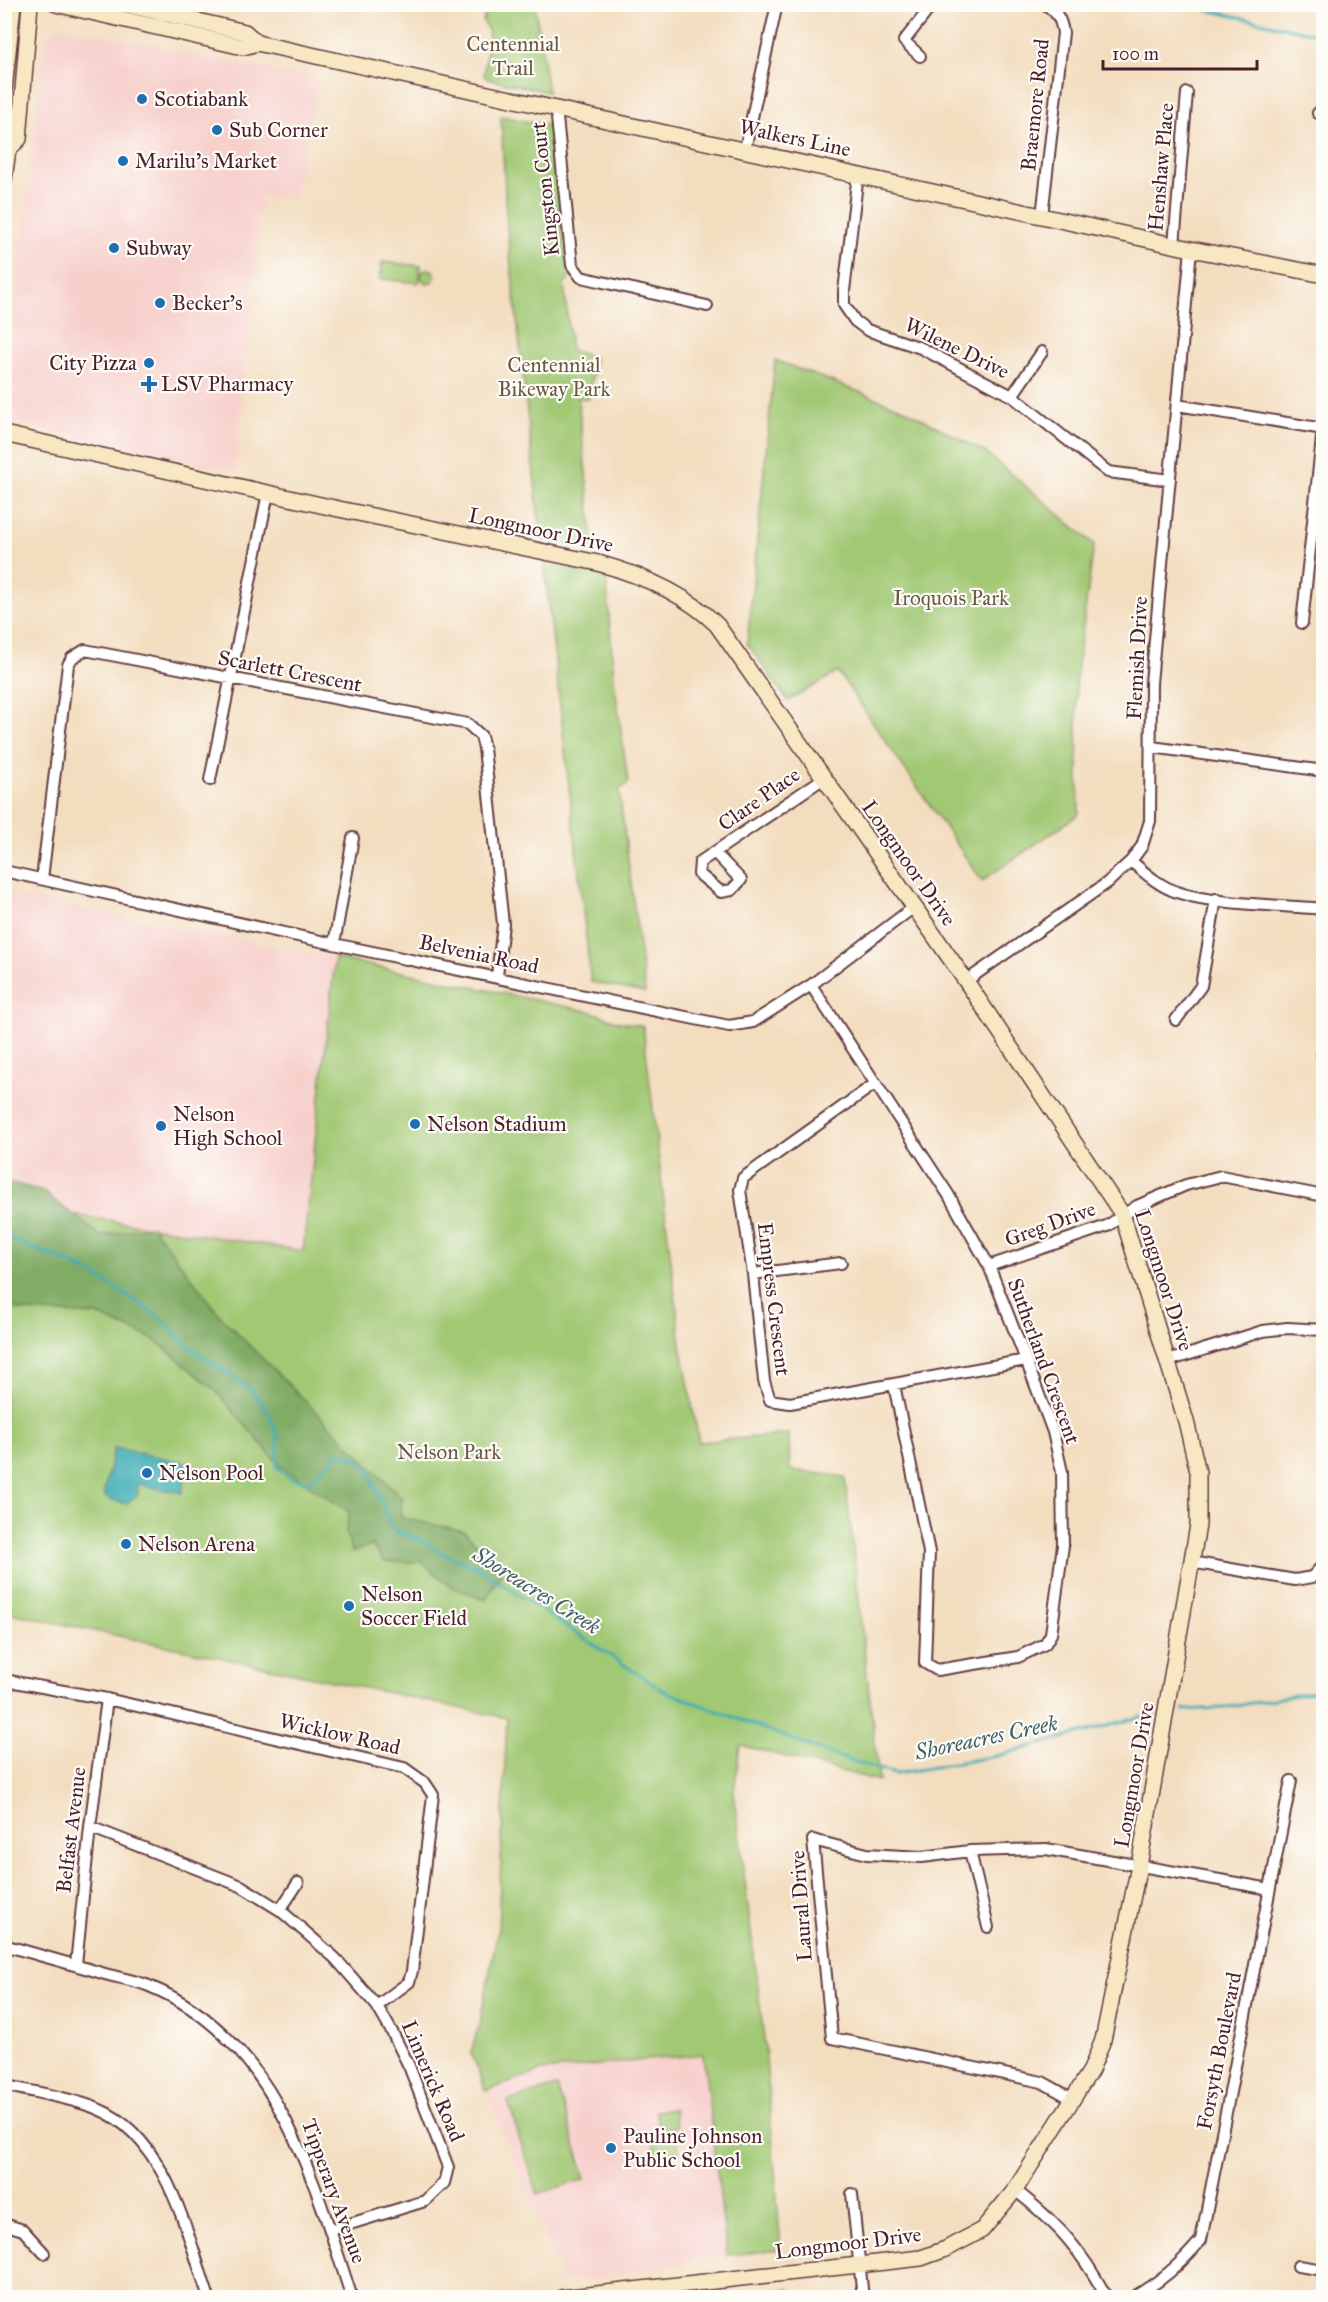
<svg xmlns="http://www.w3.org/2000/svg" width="1328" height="2302" font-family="'IM FELL Great Primer',serif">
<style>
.built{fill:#f7d0cc}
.green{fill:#a1c873;stroke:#76744f;stroke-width:1.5}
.forest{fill:#80ac65;stroke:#656648;stroke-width:1.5}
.water{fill:#39abb3;stroke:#42656f;stroke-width:1.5}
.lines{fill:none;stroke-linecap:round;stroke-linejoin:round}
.stream{stroke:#39abb3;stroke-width:3}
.street-casing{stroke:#633c41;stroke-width:14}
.secondary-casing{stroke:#633c41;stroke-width:18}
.street{stroke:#fff;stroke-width:10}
.secondary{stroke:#f7e8c3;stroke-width:15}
.poi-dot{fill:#1f6fb2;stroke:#fdfcf7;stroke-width:2}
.labels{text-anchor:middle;stroke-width:4.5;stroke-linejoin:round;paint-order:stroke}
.park-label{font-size:21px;fill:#685a44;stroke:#fdfcf7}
.poi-label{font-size:21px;fill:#4a1f2b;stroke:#fdfcf7;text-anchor:start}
.street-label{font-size:21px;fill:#4a1f2b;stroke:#fdfcf7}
.water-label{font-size:22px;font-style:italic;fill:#425e68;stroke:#fdfcf7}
</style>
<rect width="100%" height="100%" fill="#fdfcf7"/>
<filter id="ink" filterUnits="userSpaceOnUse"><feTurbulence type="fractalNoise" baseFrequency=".0167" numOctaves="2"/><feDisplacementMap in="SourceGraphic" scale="12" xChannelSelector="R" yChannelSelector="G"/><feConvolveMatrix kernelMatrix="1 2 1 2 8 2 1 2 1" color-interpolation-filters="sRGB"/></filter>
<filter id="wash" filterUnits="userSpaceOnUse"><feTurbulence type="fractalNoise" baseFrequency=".008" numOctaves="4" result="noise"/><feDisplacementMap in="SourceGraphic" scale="24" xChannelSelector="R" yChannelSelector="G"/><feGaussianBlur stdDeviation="1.35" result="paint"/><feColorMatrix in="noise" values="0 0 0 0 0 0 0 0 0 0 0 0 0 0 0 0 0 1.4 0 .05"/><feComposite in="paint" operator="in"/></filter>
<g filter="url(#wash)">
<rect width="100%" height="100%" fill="#f3ddbf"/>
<path class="built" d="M61 27 319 80 293 199 262 194 235 471 5 421V387L45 38Z
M4 893 335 958 304 1252 5 1204Z
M703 2054 727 2255 564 2283 486 2091 542 2071Z"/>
<path class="green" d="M470 5H535L548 92 488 79 484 75 489 33 483 21 485 14 470 10Z
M501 116 550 126 566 259 572 275 564 284 571 350 595 358 589 399 578 398 594 549 541 539 507 229Z
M382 262 421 266 419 283 380 279Z
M421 276a7 7 0 1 1 14 0a7 7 0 1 1-14 0Z
M775 360 904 409 985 452 1094 544 1076 678 1079 814 982 881 838 672 788 701 747 643Z
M544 563 606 576 614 679 628 781 626 786 619 789 645 993 591 982Z
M335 958 592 1012 616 1021 643 1026 681 1345 699 1442 789 1434 790 1470 845 1477 879 1781 740 1745 734 1792 765 2047 781 2250 727 2255 703 2054 542 2071 486 2091 471 2053 480 2022 498 1930 507 1718 5 1612V1204L303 1251Z
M557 2086 585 2179 537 2194 508 2101Z
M674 2109 676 2127 658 2129 656 2111Z
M676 2131 679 2151 655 2154 652 2134Z
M790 2289 791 2297H734L733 2294Z"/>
<path class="forest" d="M5 1182 41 1190 101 1236 152 1226 222 1318 402 1498 401 1518 464 1531 502 1572 485 1600 452 1587 421 1562H384L372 1545 352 1552 346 1532 349 1512 280 1466 216 1391 155 1340 97 1315 24 1311 5 1306Z"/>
<path class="water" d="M114 1448 188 1463 182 1493 137 1484 138 1494 126 1504 106 1498 104 1491Z"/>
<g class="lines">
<path class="stream" d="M1180 4 1324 36
M4 1236 92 1273 158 1316 189 1347 252 1390 268 1411 278 1438 277 1467 291 1478 309 1483 338 1453 356 1459 367 1467 393 1530 426 1542 435 1550 480 1569 662 1690 836 1756 895 1774 996 1756 1155 1713
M1183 1710 1223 1708 1324 1690"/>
</g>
</g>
<g filter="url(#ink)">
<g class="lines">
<defs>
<path id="street" d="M920 56 904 41 933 4
M556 108 572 265 581 277 707 306
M1318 113 1324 115
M745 149 777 4
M858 174 844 291V305L855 321 867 330 921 348 1012 396 1108 472 1170 480
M1042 216 1063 33C1061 19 1057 12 1045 4
M1174 245 1187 93
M1012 396 1042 352
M1177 405 1324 429
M1302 623 1323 429
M1152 747 1324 771
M210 780 268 493
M715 853 741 880 732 890 721 892 699 874 700 862 824 778
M1131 861C1145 873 1159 886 1177 892 1214 905 1283 905 1324 909
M4 871 334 944 729 1026 753 1022 811 985 914 907
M42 879 68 665 72 658 85 650 468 724 481 736 484 748 503 924 497 976
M334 944 353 838
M966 981 1107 883 1131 861 1142 846 1150 821 1151 683 1191 249
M811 985 948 1194 989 1266 1026 1360 1053 1432 1062 1472 1063 1545 1051 1634 1045 1644 1018 1657 937 1670 925 1663 929 1552 894 1385
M1176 1020 1201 986 1216 899
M1322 1054H1324
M876 1083 743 1178 740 1190 753 1274 764 1381 770 1400 790 1403 1026 1360
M989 1266 1107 1226 1137 1206 1186 1185 1221 1176 1324 1196
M753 1274 841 1263
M1168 1361 1263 1331 1287 1328 1324 1330
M1191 1562 1295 1580 1312 1577 1324 1564
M4 1680 107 1699 404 1768 425 1783 433 1795 412 1971 409 1982 377 2006
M90 1827 241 1886 280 1910 335 1958 377 2006 392 2032 409 2066 448 2167 444 2183 425 2201 330 2230
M970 1851 988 1927
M280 1910 298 1883
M4 1945C38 1955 72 1964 105 1974 119 1978 135 1980 149 1986 277 2038 313 2179 352 2298
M76 1965 90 1827 107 1699
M4 2085C35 2093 69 2097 98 2109 167 2137 187 2235 209 2298
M1071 2098 1042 2082 832 2038 813 1840 867 1854 922 1857 970 1851 1046 1849 1270 1889
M1015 2190C1059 2225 1080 2248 1107 2298
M852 2194 863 2298
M4 2224 23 2230 44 2253
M1298 2266 1324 2270
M1132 2298C1160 2282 1180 2265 1201 2240L1291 1781"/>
<path id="secondary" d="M56 4 243 47 257 43 1191 249 1324 275
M124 4 245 32 257 43
M4 90 13 4
M4 143 8 150 4 179
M8 150 19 139 30 4
M4 434 334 508 598 563C641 575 685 593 717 625L966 981 1122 1214 1186 1421 1198 1472V1525L1139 1866 1103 2040 1091 2070 1015 2190 982 2230 946 2249 921 2258 561 2298"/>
</defs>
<use href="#street" class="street-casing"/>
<use href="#secondary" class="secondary-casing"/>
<use href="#street" class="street"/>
<use href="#secondary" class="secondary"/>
</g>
</g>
<g class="poi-dot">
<circle cx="142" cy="99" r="6"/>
<circle cx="217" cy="130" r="6"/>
<circle cx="123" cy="161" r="6"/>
<circle cx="114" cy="248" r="6"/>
<circle cx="160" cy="303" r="6"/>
<circle cx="149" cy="363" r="6"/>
<path d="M146 375h6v6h6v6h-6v6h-6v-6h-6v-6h6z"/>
<circle cx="415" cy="1124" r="6"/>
<circle cx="161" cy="1126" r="6"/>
<circle cx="147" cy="1473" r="6"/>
<circle cx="126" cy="1544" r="6"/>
<circle cx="349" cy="1606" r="6"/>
<circle cx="611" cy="2148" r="6"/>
</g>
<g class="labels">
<g class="park-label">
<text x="513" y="51">Centennial<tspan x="513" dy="24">Trail</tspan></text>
<text x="554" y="372">Centennial<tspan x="554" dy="24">Bikeway Park</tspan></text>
<text x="951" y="605">Iroquois Park</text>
<text x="449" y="1459">Nelson Park</text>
</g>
<g class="poi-label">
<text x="154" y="106">Scotiabank</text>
<text x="229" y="137">Sub Corner</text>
<text x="135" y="168">Marilu's Market</text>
<text x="126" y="255">Subway</text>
<text x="172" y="310">Becker's</text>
<text x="137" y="370" text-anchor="end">City Pizza</text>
<text x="161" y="391">LSV Pharmacy</text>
<text x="173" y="1121">Nelson<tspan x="173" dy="24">High School</tspan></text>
<text x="427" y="1131">Nelson Stadium</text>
<text x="159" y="1480">Nelson Pool</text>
<text x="138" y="1551">Nelson Arena</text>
<text x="361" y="1601">Nelson<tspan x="361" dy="24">Soccer Field</tspan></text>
<text x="623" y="2143">Pauline Johnson<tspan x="623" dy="24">Public School</tspan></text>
</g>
<g class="street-label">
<text transform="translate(1035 105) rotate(-84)" y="7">Braemore Road</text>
<text transform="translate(795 138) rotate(12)" y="7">Walkers Line</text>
<text transform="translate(1161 167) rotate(-85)" y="7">Henshaw Place</text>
<text transform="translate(545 189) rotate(-96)" y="7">Kingston Court</text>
<text transform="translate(957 348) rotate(26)" y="7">Wilene Drive</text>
<text transform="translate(541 530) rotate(12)" y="7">Longmoor Drive</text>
<text transform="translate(1137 658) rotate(-87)" y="7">Flemish Drive</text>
<text transform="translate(290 671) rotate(11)" y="7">Scarlett Crescent</text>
<text transform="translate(759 799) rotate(-35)" y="7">Clare Place</text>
<text transform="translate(909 863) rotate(55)" y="7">Longmoor Drive</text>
<text transform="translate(479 954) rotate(12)" y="7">Belvenia Road</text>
<text transform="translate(1050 1224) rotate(-20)" y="7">Greg Drive</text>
<text transform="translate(1164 1280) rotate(72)" y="7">Longmoor Drive</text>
<text transform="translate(774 1299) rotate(83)" y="7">Empress Crescent</text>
<text transform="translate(1044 1361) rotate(70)" y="7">Sutherland Crescent</text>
<text transform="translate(340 1734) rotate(13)" y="7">Wicklow Road</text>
<text transform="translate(1134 1775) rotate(-80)" y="7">Longmoor Drive</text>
<text transform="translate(71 1830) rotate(-83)" y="7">Belfast Avenue</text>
<text transform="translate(801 1906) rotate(-94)" y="7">Laural Drive</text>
<text transform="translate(1219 2051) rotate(-79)" y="7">Forsyth Boulevard</text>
<text transform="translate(433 2081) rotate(67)" y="7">Limerick Road</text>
<text transform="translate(334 2191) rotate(70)" y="7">Tipperary Avenue</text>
<text transform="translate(848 2243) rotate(-7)" y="7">Longmoor Drive</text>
</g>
<g class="water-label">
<text transform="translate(537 1590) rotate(32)" y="8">Shoreacres Creek</text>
<text transform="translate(986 1737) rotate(-12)" y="8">Shoreacres Creek</text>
</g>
</g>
<rect width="1328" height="2302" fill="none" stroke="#fdfcf7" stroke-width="24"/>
<path d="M1103 60v9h154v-9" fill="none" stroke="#4a1f2b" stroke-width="3"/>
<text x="1112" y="60" font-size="18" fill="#4a1f2b" stroke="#fdfcf7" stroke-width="4.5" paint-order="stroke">100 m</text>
</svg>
